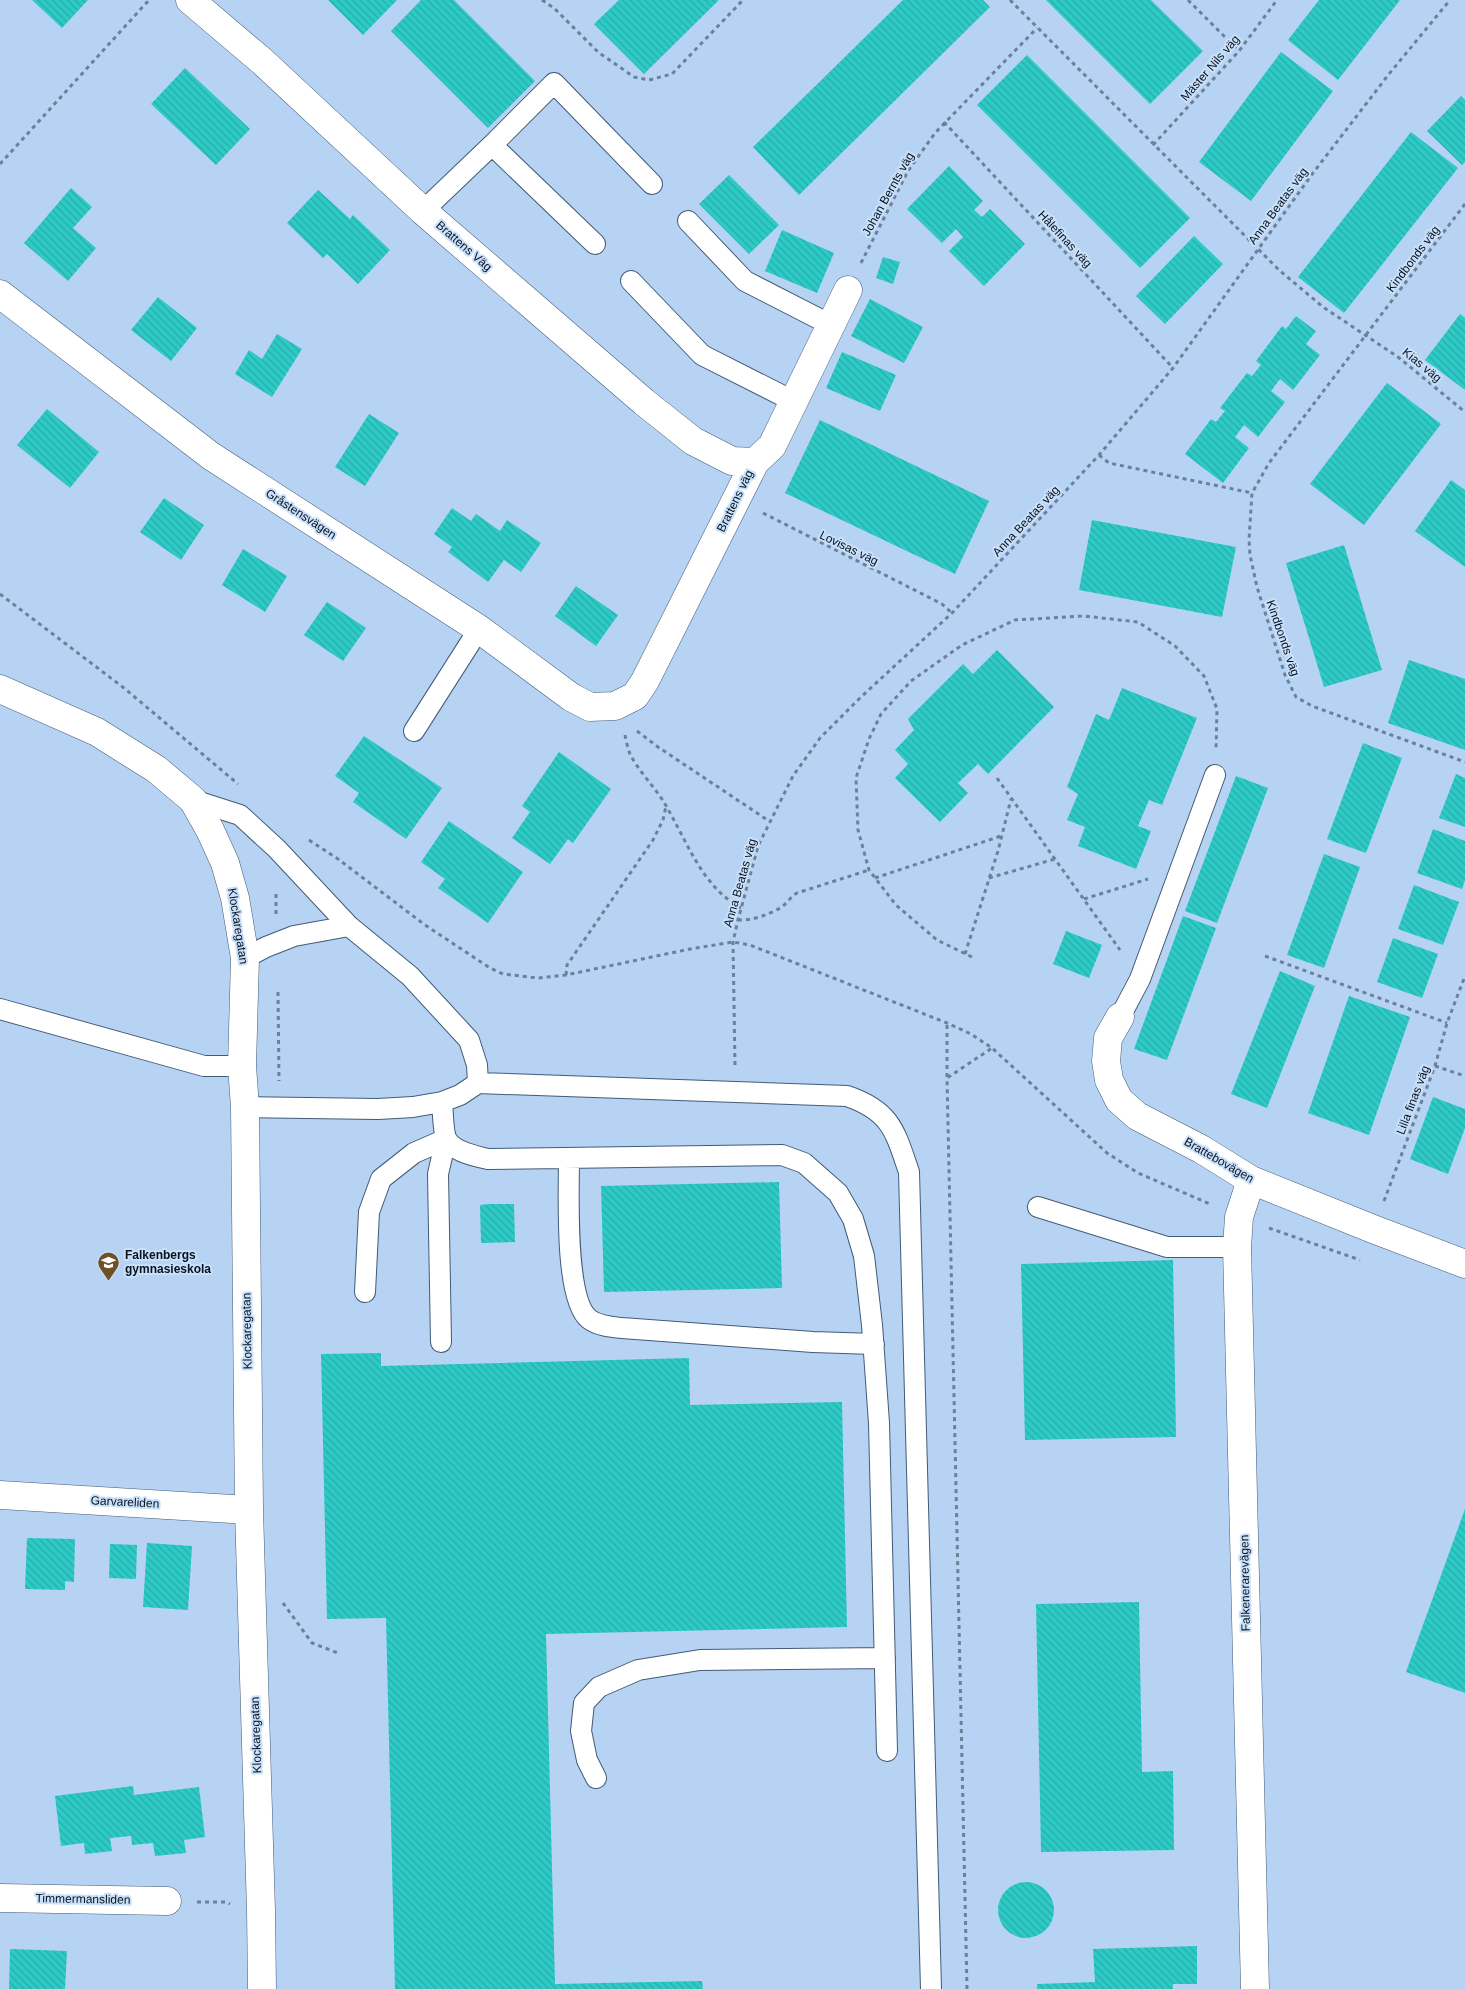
<svg xmlns="http://www.w3.org/2000/svg" width="1465" height="1989" font-family="Helvetica,sans-serif">
<style>
.building{fill:url(#building-back-hatch)}
.lines{fill:none;stroke-linecap:round;stroke-linejoin:round}
.lane-casing{stroke:#425b77;stroke-width:22}
.street-casing{stroke:#425b77;stroke-width:29}
.path{stroke:#6c8098;stroke-width:3;stroke-dasharray:4 4;stroke-linecap:butt}
.lane{stroke:#fff;stroke-width:20}
.street{stroke:#fff;stroke-width:28}
.labels{text-anchor:middle;stroke-width:4;stroke-linejoin:round;paint-order:stroke}
.street-label{font-size:12px;fill:#08121e;stroke:#c9e0fa}
.poi-label{font-size:12px;font-weight:bold;fill:#08121e;stroke:#c9e0fa;text-anchor:start}
</style>
<defs>
<pattern id="building-back-hatch" width="6" height="6" patternUnits="userSpaceOnUse" patternTransform="scale(1.25)"><rect width="6" height="6" fill="#2ecac6"/><path d="M-1 5l2 2M0 0l6 6M5-1l2 2" fill="none" stroke="#27acaa"/></pattern>
</defs>
<rect width="100%" height="100%" fill="#b7d3f4"/>
<path class="building" d="M32 0H88L62 28Z
M328 0H397L363 35Z
M421 0H454L535 81 488 128 391 31Z
M619 0H719L644 74 594 24Z
M903 0H983L990 7 799 195 753 147Z
M1046 0H1151L1203 51 1150 104Z
M1319 0H1400L1338 80 1288 40Z
M1281 52 1333 91 1251 201 1199 162Z
M1027 55 1190 218 1140 268 977 105Z
M185 68 250 129 216 165 151 104Z
M1461 96 1465 100V162L1462 165 1427 131Z
M1411 132 1458 168 1344 313 1298 277Z
M949 166 983 201 974 210 982 217 990 209 1025 244 984 286 949 251 963 237 956 229 942 243 907 209Z
M729 175 779 225 749 254 699 204Z
M71 188 92 207 73 228 96 248 68 281 24 243Z
M318 190 350 219 353 215 390 250 358 284 327 254 323 258 287 223Z
M782 230 834 253 817 293 765 271Z
M1194 236 1223 264 1165 324 1136 296Z
M883 257 900 262 893 284 876 278Z
M158 297 197 328 171 361 131 330Z
M870 299 923 327 904 363 851 336Z
M1460 314 1465 318V390L1425 360Z
M1296 316 1316 331 1306 344 1320 355 1293 390 1280 379 1271 391 1285 402 1258 437 1244 425 1235 437 1249 448 1223 483 1185 454 1211 419 1216 422 1225 411 1220 408 1247 373 1252 376 1261 365 1256 361 1282 326 1286 329Z
M277 334 302 349 272 397 235 374 249 350 262 359Z
M842 352 896 375 880 411 826 388Z
M1387 383 1441 424 1364 525 1310 484Z
M47 409 99 452 70 488 17 445Z
M369 414 399 433 365 486 335 467Z
M820 420 989 501 955 574 785 493Z
M1451 480 1465 490V567L1415 531Z
M164 498 204 525 181 560 140 532Z
M452 508 471 521 476 514 500 531 507 520 541 543 521 572 504 560 488 582 448 552 452 547 434 534Z
M1092 520 1236 547 1222 617 1079 590Z
M1344 545 1382 670 1324 687 1286 563Z
M243 549 287 576 265 612 222 585Z
M576 586 618 615 596 646 555 616Z
M327 602 366 628 343 661 304 635Z
M997 650 1054 707 988 774 978 764 958 783 968 793 940 822 895 778 908 764 895 750 914 730 908 719 963 664 973 674Z
M1409 660 1465 679V750L1388 723Z
M1122 688 1197 718 1162 805 1149 800 1138 826 1151 831 1136 869 1078 846 1085 827 1067 820 1078 794 1067 787 1096 714 1109 720Z
M364 736 442 788 406 839 353 802 359 793 335 776Z
M1363 743 1402 758 1366 853 1327 839Z
M559 752 611 789 573 843 568 839 550 864 512 838 530 812 522 806Z
M1456 774 1465 778V827L1439 818Z
M1236 776 1268 788 1217 923 1185 911Z
M449 821 523 872 488 923 438 888 445 879 421 862Z
M1433 829 1465 841V880L1462 889 1417 873Z
M1324 854 1360 867 1324 968 1287 955Z
M1414 885 1459 902 1443 945 1398 929Z
M1183 916 1216 928 1167 1060 1134 1049Z
M1066 931 1102 945 1089 978 1053 964Z
M1393 938 1438 954 1422 998 1377 982Z
M1280 971 1315 986 1267 1108 1231 1094Z
M1349 996 1410 1017 1369 1135 1308 1113Z
M1433 1097 1465 1109V1128L1448 1174 1410 1159Z
M779 1182 782 1288 604 1292 601 1186Z
M489 1204H514L515 1242 481 1243 480 1205Z
M1173 1260 1176 1437 1025 1440 1021 1264Z
M381 1353V1366L689 1358 690 1405 842 1402 847 1627 546 1634 555 1984 702 1981 703 1989H395L386 1618 327 1619 321 1354Z
M1465 1509V1693L1406 1672Z
M27 1538 75 1539 74 1582 65 1581V1590L25 1589Z
M147 1543 192 1546 188 1610 143 1607Z
M110 1544 137 1545 136 1579 109 1578Z
M1139 1602 1142 1772 1173 1771 1174 1850 1041 1852 1036 1604Z
M133 1786 134 1795 199 1787 205 1837 184 1840 186 1853 155 1856 153 1843 132 1845 131 1836 110 1838 112 1851 85 1854 84 1843 61 1846 55 1796Z
M998 1910a28 28 0 1 1 56 0a28 28 0 1 1-56 0Z
M1197 1946V1984H1173V1989H1037V1984L1095 1982 1093 1949Z
M10 1949 67 1951 65 1989H9Z"/>
<g class="lines">
<defs>
<path id="lane" d="M492 145 595 244
M423 211 492 145 554 83 652 184
M688 221 745 281 831 325
M631 281 702 355 795 402
M414 731 479 629
M193 800 240 815 277 849 349 926 410 976 469 1040 477 1065 478 1083
M245 958 266 947 294 936 349 926
M0 1009 204 1066H242
M1120 1017 1140 979 1215 775
M442 1102C443 1112 443 1130 446 1138 452 1152 476 1156 488 1159L782 1155 804 1163 838 1193 853 1219 864 1256 872 1325 879 1423 887 1751
M245 1107 378 1109 413 1107 442 1102 460 1095 478 1083 847 1096C891 1111 895 1131 909 1172L931 1989
M569 1158C569 1191 564 1299 589 1319 598 1326 612 1327 622 1328L813 1342 874 1344
M1038 1207 1167 1247H1237
M365 1292 369 1212 381 1179 414 1153 446 1139
M441 1342 438 1174 446 1139
M596 1778 587 1760 581 1731 584 1703 599 1687 638 1670 700 1660 885 1658"/>
<path id="street" d="M190 0 263 62 423 211 644 402 693 441 732 461 755 462
M0 294 211 456 479 629 571 697 590 707 615 706 635 696 645 681 755 462 772 446 848 290
M0 689 97 732 156 769 193 800 210 830 225 863 235 898 245 958 242 1066 245 1107 249 1510 261 1911 262 1989
M1120 1017 1108 1038 1106 1061 1109 1080 1119 1100 1137 1116 1201 1149 1251 1180 1373 1229 1465 1264
M1251 1180 1239 1217 1237 1247 1255 1989
M0 1495 249 1510
M0 1898 167 1901"/>
</defs>
<use href="#lane" class="lane-casing"/>
<use href="#street" class="street-casing"/>
<path class="path" d="M542 0 554 8 598 52 634 77 649 80 672 74 743 0
M1010 0 1279 270 1323 307 1398 357 1465 412
M1188 0 1239 51
M944 122 1173 368
M1153 145 1239 51 1277 0
M0 164 149 0
M1465 204 1269 463 1252 493 1249 540 1250 555 1257 587 1285 675 1296 697 1312 706 1465 762
M861 263 908 171 935 133 1037 28
M1099 455 1109 463 1252 493
M763 513 942 604 952 613
M0 594 124 688 238 784
M637 731 658 747 769 821
M625 735C626 741 628 748 630 754 639 772 655 787 665 804 687 841 702 887 741 908
M997 778 1120 950
M309 840 338 859 425 925 490 968 503 974 538 978 566 975 690 949 733 942 750 945 947 1023 971 1034 992 1048 1107 1153 1138 1173 1210 1204
M875 878 1001 836
M989 878 1055 859
M1084 899 1148 879
M276 914V890
M738 920C751 921 768 915 780 908 787 904 790 897 797 893L869 870
M965 954 998 851 1011 799
M1265 956 1447 1023
M972 957 937 940 896 905 869 870 858 830 856 778 869 739 881 714 911 681 962 645 1015 620 1084 616 1138 622 1175 646 1204 676 1217 709 1216 749
M566 975 567 965 653 840 663 820 666 806
M278 992 279 1081
M735 1065 733 942 738 920 758 846 793 776 820 738 861 697 952 613 1099 455 1173 368 1313 173 1389 74 1450 0
M1435 1066 1465 1076
M947 1077V1023
M1384 1201 1435 1066 1447 1023 1465 976
M1269 1228 1360 1260
M283 1603 312 1643 338 1653
M197 1902H226L230 1904
M967 1989 947 1078 992 1048"/>
<use href="#lane" class="lane"/>
<use href="#street" class="street"/>
</g>
<defs>
<symbol id="school-pin" viewBox="-11 -11 22 30"><path d="M0 17L-7.5 6A9.5 9.5 0 1 1 7.5 6Z" fill="#6f5026" stroke="#c9e0fa"/><path d="M0-5L7-2L0 1L-7-2ZM-4 1L0 2.5L4 1V4Q0 6-4 4Z" fill="#fff"/></symbol>
</defs>
<g fill-rule="evenodd">
<use href="#school-pin" x="96" y="1250" width="25" height="34"/>
</g>
<g class="labels">
<g class="street-label">
<text transform="translate(1210 68) rotate(-49)" y="4">Mäster Nils väg</text>
<text transform="translate(888 194) rotate(-61)" y="4">Johan Bernts väg</text>
<text transform="translate(1278 206) rotate(-54)" y="4">Anna Beatas väg</text>
<text transform="translate(1065 239) rotate(47)" y="4">Hålefinas väg</text>
<text transform="translate(464 246) rotate(41)" y="4">Brattens Väg</text>
<text transform="translate(1413 259) rotate(-53)" y="4">Kindbonds väg</text>
<text transform="translate(1422 365) rotate(39)" y="4">Kias väg</text>
<text transform="translate(735 501) rotate(-64)" y="4">Brattens väg</text>
<text transform="translate(301 514) rotate(33)" y="4">Gråstensvägen</text>
<text transform="translate(1026 521) rotate(-47)" y="4">Anna Beatas väg</text>
<text transform="translate(849 548) rotate(26)" y="4">Lovisas väg</text>
<text transform="translate(1283 638) rotate(71)" y="4">Kindbonds väg</text>
<text transform="translate(740 883) rotate(-74)" y="4">Anna Beatas väg</text>
<text transform="translate(238 926) rotate(81)" y="4">Klockaregatan</text>
<text transform="translate(1413 1100) rotate(-69)" y="4">Lilla finas väg</text>
<text transform="translate(1219 1160) rotate(30)" y="4">Brattebovägen</text>
<text transform="translate(247 1331) rotate(-91)" y="4">Klockaregatan</text>
<text transform="translate(125 1502) rotate(3)" y="4">Garvareliden</text>
<text transform="translate(1245 1583) rotate(-91)" y="4">Falkenerarevägen</text>
<text transform="translate(256 1735) rotate(-92)" y="4">Klockaregatan</text>
<text transform="translate(83 1899) rotate(1)" y="4">Timmermansliden</text>
</g>
<g class="poi-label">
<text x="125" y="1259">Falkenbergs<tspan x="125" dy="14">gymnasieskola</tspan></text>
</g>
</g>
</svg>
